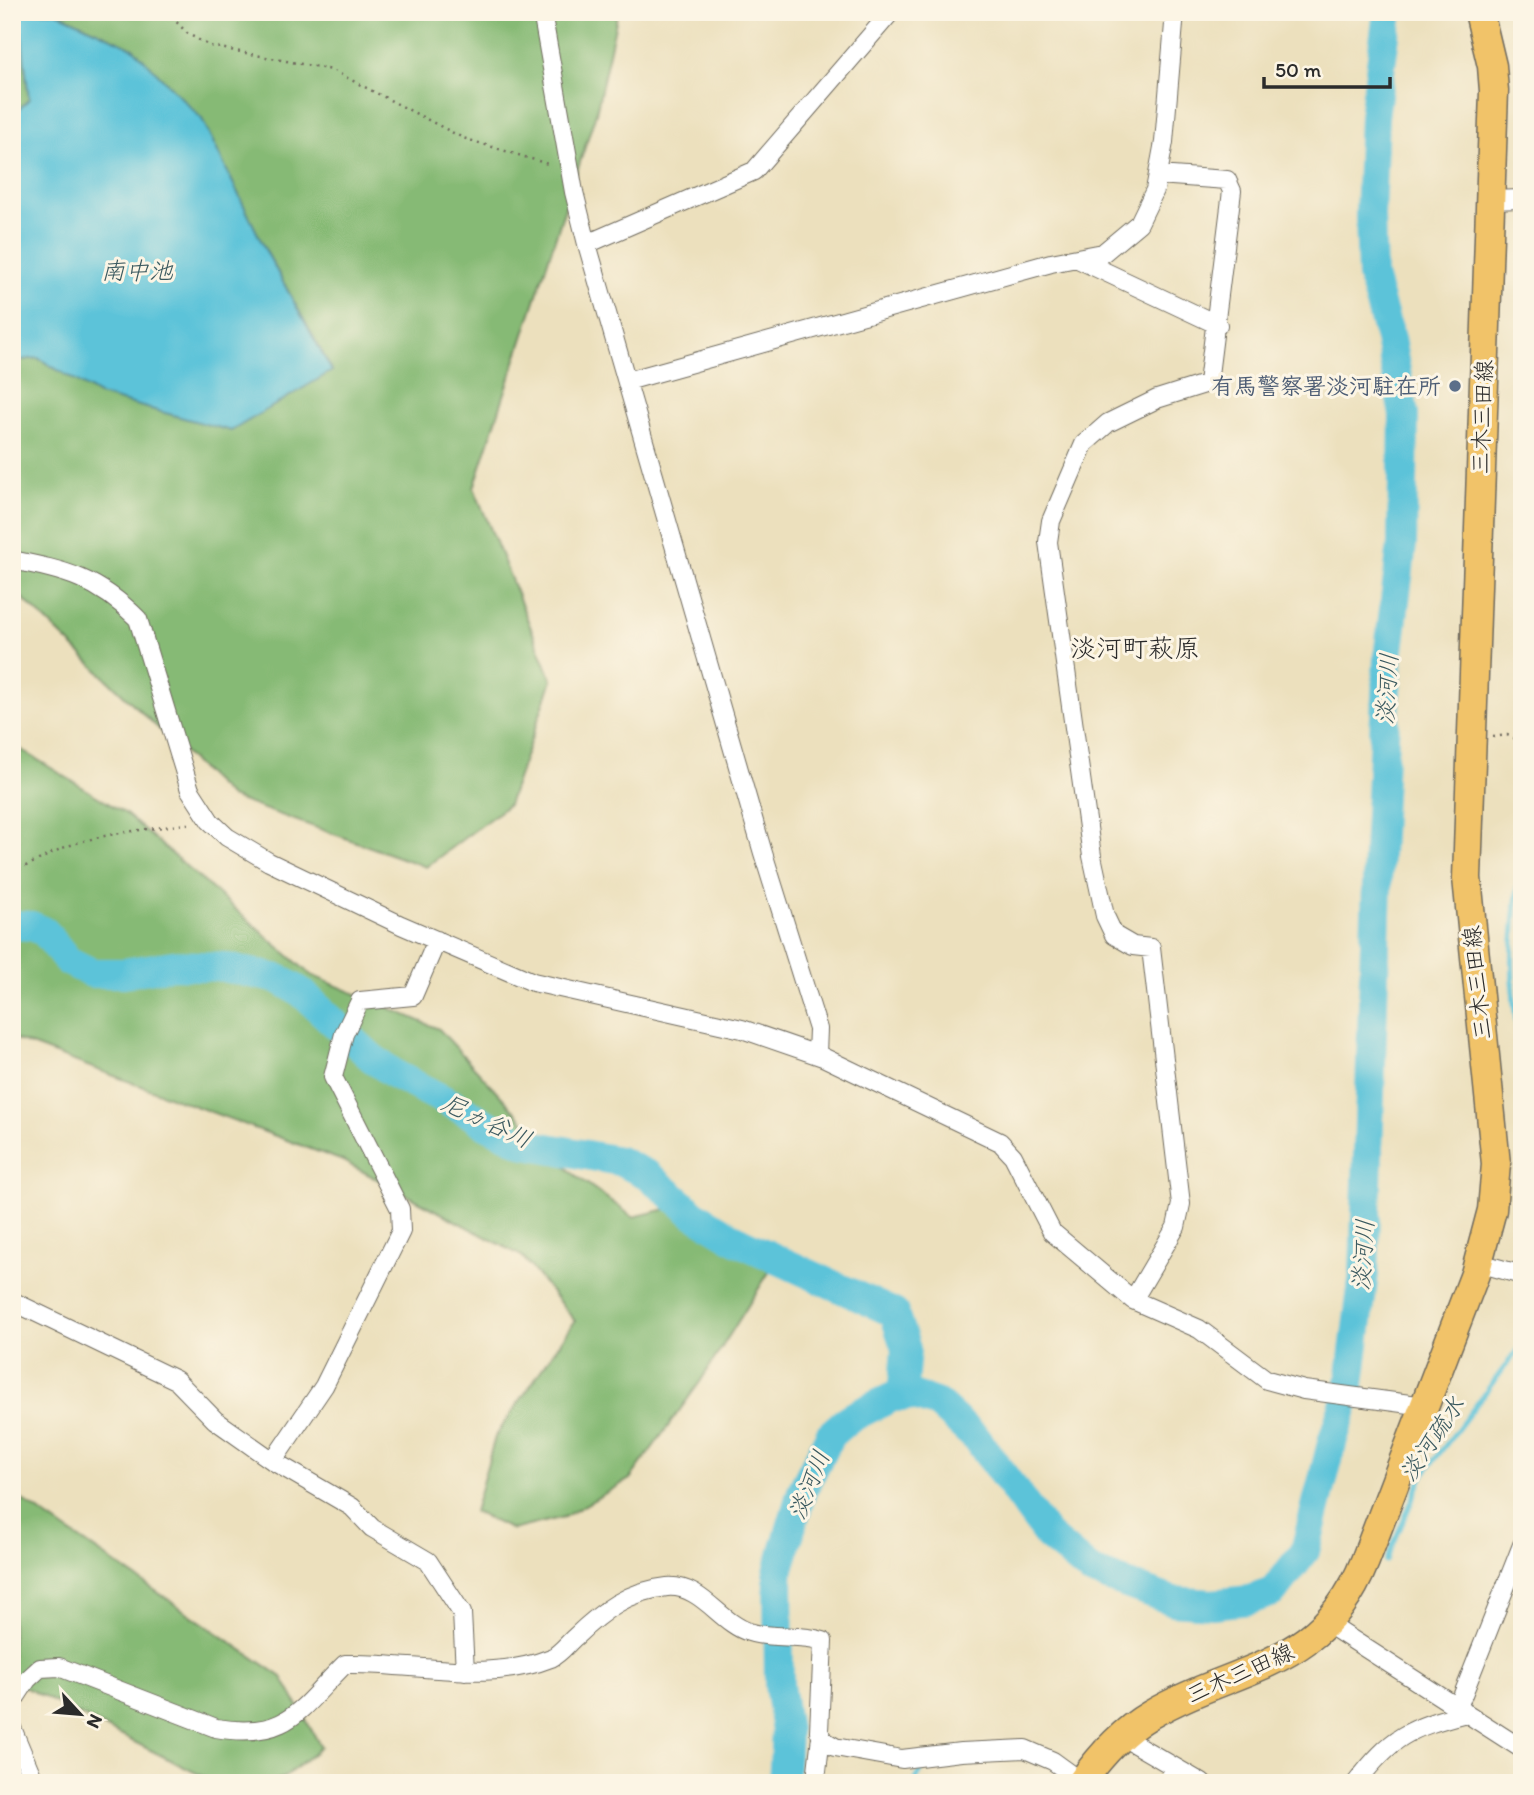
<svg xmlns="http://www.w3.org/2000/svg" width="1534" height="1795" font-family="Itim,'Klee One',sans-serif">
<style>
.forest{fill:#86ba75;stroke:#587250;stroke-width:2}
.water{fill:#5cc3d9;stroke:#447782;stroke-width:2}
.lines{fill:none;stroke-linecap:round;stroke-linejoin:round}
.stream{stroke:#5cc3d9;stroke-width:5}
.river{stroke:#5cc3d9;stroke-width:30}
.minor-casing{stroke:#6f6a5e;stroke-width:20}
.primary-casing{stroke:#6f6a5e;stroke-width:31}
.path{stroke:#6f6a5e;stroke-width:2.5;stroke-dasharray:2 5;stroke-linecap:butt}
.minor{stroke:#fff;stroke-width:18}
.primary{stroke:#f1c369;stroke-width:28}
.service-dot{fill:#5c6f8a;stroke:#fcf5e5;stroke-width:2.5}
.labels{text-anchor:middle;stroke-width:6;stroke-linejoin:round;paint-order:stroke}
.service-label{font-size:23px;font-weight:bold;fill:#4e5e75;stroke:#fcf5e5;text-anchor:end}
.street-label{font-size:23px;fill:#2b2b2b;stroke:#fcf5e5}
.water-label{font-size:24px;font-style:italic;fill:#3a595f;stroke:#fcf5e5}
.quarter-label{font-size:26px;fill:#2b2b2b;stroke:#fcf5e5}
</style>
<rect width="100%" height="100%" fill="#fcf5e5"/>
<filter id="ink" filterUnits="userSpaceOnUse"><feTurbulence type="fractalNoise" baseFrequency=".0143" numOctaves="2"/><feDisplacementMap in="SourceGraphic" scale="14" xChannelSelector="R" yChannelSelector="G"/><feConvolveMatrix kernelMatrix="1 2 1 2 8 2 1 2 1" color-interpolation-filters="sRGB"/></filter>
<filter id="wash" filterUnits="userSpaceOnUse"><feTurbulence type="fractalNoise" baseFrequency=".00686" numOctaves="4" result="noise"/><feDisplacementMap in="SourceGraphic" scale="28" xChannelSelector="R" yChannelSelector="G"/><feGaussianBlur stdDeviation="1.57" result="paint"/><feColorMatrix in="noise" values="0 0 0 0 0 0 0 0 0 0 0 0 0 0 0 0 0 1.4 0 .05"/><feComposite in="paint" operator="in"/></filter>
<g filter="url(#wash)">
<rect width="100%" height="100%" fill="#ece0bd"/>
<path class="forest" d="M12 12H19L29 99 12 116Z
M56 12H618L596 113 474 488 552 680 508 805 426 867 230 797 12 588V361L38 358 99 395 332 371 267 253 133 48Z
M12 744 126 814 311 975 439 1029 571 1172 633 1217 696 1202 771 1269 700 1382 630 1479 564 1517 512 1530 474 1512 495 1437 575 1321 522 1256 343 1161 12 1038Z
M12 1493 282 1677 321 1747 283 1778 266 1783H216L12 1681Z"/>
<path class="water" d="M19 12H56L133 48 202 119 267 253 332 371 231 431 99 395 38 358 12 361V116L29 99Z"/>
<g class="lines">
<path class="stream" d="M1522 850C1513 920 1506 985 1522 1054
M1386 1561 1423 1475 1522 1344
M914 1783 922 1770"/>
<path class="river" d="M12 925 32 926 45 932 68 961 92 973H124L173 965 223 967 279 979 301 992 372 1058 396 1075 469 1113 482 1122 526 1144 619 1161 648 1175 694 1214 740 1242 894 1313 906 1349 902 1397
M783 1783 786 1731 779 1685 778 1572 802 1491 830 1435 848 1419 872 1407 893 1397 915 1396 938 1404 977 1439 1048 1536 1090 1571 1173 1601 1212 1604 1249 1600 1273 1592 1305 1551 1333 1439 1349 1391 1364 1273 1378 854 1388 658 1402 544 1404 415 1390 339 1372 276 1370 215 1374 117 1388 12"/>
</g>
</g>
<g filter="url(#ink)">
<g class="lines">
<defs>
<path id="minor" d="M542 12 574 192 587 244 763 853 818 1029 817 1054
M1490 200 1522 199
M587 244 754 171 891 12
M1080 260 1218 325
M627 381 1051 263 1103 253 1139 223 1155 190 1164 142 1175 12
M12 560C67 571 97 578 138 619L190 790 210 821 227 837 269 862 401 925 533 982 742 1029 823 1057 1000 1142 1013 1156 1052 1232 1133 1300 1199 1329 1267 1380 1304 1390 1425 1406
M1479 1263 1522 1275
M1133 1300 1176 1227 1181 1204 1151 948 1133 946 1114 935 1105 916 1092 856 1048 542 1051 521 1084 444 1108 423 1157 399 1208 383 1232 191 1227 180 1158 175
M12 1301 176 1380 215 1420 273 1461 352 1507 372 1528 428 1561 462 1613 465 1671
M273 1461 324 1386 401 1231 400 1209 333 1077 344 1034 360 1001 413 996 437 940
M1328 1624 1522 1749
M12 1703 27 1680 40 1668 59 1667 216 1728C289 1740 298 1710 345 1664 413 1662 486 1684 551 1658 560 1654 568 1643 575 1637 602 1611 628 1591 667 1587 701 1584 720 1623 749 1632 773 1640 799 1633 823 1641L819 1731 823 1740 835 1747 902 1759 961 1752 1025 1749 1053 1761 1082 1782
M1458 1707 1522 1545
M12 1728 35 1783
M1121 1736 1202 1783
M817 1771 821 1736
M1165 1783 1176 1768
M1356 1783C1392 1736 1409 1728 1466 1713"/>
<path id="primary" d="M1081 1783C1100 1756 1121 1732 1150 1715 1237 1664 1322 1670 1365 1561L1475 1274 1492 1210 1496 1164 1467 878 1494 91 1492 66 1479 12"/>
</defs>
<use href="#minor" class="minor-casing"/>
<use href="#primary" class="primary-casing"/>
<path class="path" d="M167 12 188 34 210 46 332 70 463 138 551 165
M1493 737 1507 735 1514 738 1522 778
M12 870C33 866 48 853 68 846 107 832 152 829 193 823"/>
<use href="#minor" class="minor"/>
<use href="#primary" class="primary"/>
</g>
</g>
<circle class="service-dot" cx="1455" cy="386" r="7"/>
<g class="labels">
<g class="service-label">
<text x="1441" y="394">有馬警察署淡河駐在所</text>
</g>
<g class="street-label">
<text transform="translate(1482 417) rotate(-88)" y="8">三木三田線</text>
<text transform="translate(1477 983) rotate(-96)" y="8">三木三田線</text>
<text transform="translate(1240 1673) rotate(-24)" y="8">三木三田線</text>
</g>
<g class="water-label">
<text x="137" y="279">南中池</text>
<text transform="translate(1387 689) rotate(-86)" y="8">淡河川</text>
<text transform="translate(487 1121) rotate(25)" y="8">尼ヵ谷川</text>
<text transform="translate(1363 1255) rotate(-86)" y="8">淡河川</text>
<text transform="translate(1432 1439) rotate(-56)" y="8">淡河疏水</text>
<text transform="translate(809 1485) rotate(-68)" y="8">淡河川</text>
</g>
<g class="quarter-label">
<text x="1135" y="657">淡河町萩原</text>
</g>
</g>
<rect width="1534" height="1795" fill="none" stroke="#fcf5e5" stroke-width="42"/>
<g transform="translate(80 1714) rotate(116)" stroke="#fcf5e5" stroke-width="5" paint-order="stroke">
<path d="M0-5L12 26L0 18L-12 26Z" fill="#2b2b2b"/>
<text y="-10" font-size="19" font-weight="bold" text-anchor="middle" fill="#2b2b2b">N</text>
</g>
<path d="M1264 77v10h126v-10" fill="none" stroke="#2b2b2b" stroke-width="3.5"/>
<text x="1275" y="77" font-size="21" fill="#2b2b2b" stroke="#fcf5e5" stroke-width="5" paint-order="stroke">50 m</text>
</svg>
